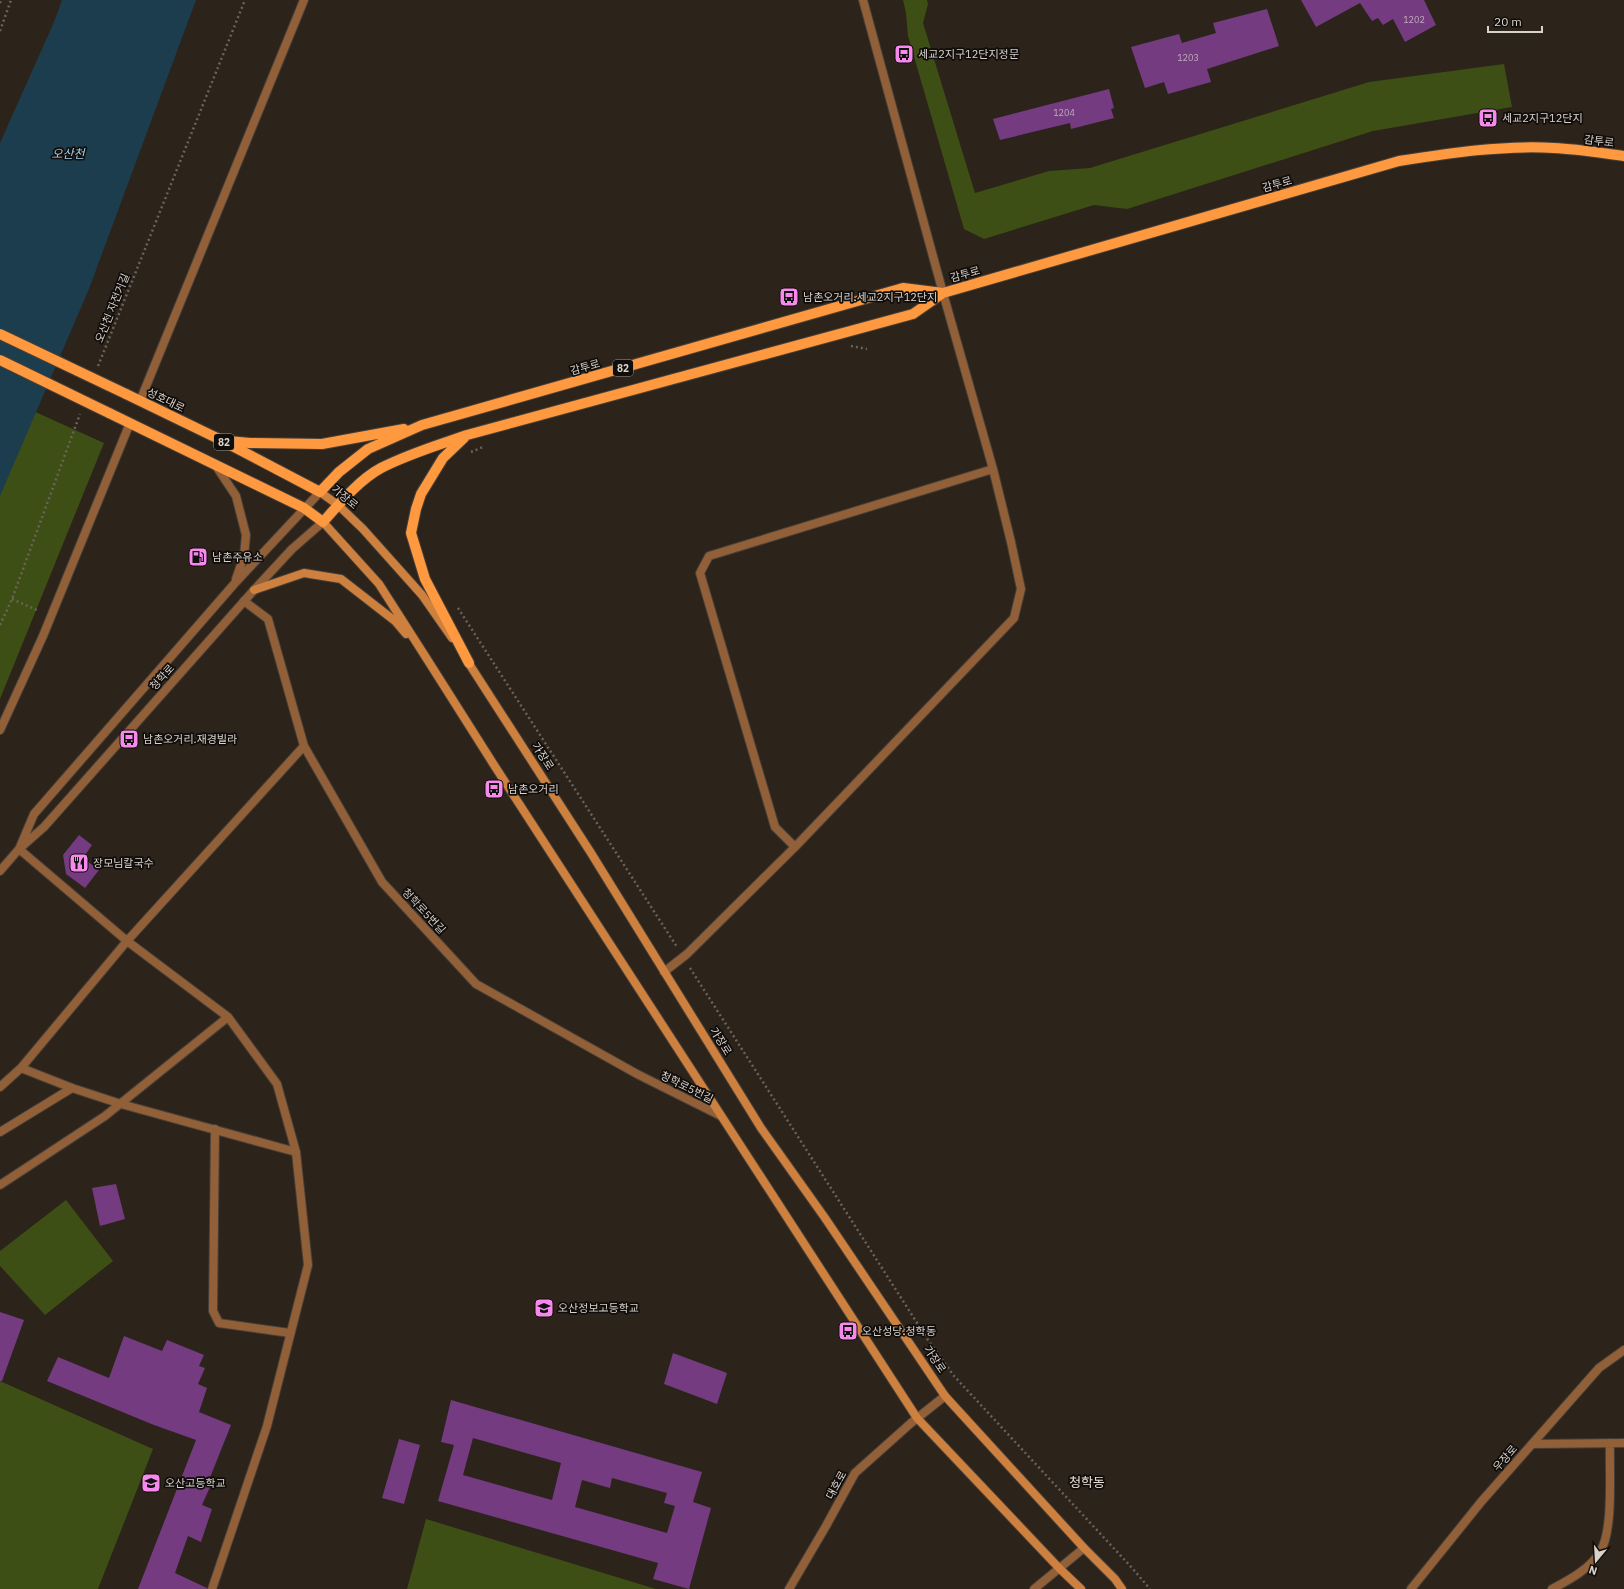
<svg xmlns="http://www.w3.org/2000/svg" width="1624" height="1589" font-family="'IBM Plex Sans','Noto Sans KR',sans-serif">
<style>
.green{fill:#3d4f14}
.water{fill:#1b3d4e}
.building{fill:#743b80;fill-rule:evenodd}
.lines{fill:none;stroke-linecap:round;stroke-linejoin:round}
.minor-casing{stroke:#483f37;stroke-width:10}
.tertiary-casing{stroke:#483f37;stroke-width:10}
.secondary-casing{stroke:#483f37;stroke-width:10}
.primary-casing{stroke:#483f37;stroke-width:12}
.path{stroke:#6b635c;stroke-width:2.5;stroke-dasharray:2 3;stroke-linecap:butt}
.minor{stroke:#916039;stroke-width:8}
.tertiary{stroke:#916039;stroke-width:8}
.secondary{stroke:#ce813f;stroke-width:8}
.primary{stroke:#fe9940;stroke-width:10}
.primary-bridge-casing{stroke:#483f37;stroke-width:12;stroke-linecap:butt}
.primary-bridge{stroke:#fe9940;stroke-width:10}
.labels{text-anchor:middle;stroke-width:3.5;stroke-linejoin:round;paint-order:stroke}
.number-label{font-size:9px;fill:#bfacba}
.shield{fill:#110d0a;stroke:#9c9792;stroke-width:1}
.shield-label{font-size:10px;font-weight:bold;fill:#d8d2cd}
.poi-label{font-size:11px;fill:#d8d2cd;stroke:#110d0a;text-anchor:start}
.street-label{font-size:11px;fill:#d8d2cd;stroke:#110d0a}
.water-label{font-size:12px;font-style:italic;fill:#a5d5ef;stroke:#110d0a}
.quarter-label{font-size:13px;fill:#eaddd3;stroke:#110d0a}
</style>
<rect width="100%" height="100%" fill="#2c231b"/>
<path class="green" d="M903 0H927L928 4 923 23 975 193 1049 171 1090 168 1369 82 1504 64 1512 107 1373 131 1127 209 1094 205 984 239 964 229 908 36 906 13Z
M0 396 104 443 0 699Z
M66 1200 113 1261 45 1315 0 1266V1251Z
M0 1381 153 1449 98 1589H0Z
M426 1519 656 1589H407Z"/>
<path class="water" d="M62 0H196L89 289 0 496V143L54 22Z"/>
<path class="building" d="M1301 0H1424L1436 25 1405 42 1393 19 1383 25 1378 18 1372 21 1360 3 1316 27Z
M1267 9 1279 46 1207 69 1211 82 1168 94 1164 82 1145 88 1131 47 1179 34 1182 43 1216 33 1213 23Z
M1109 89 1114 108 1111 109 1114 118 1071 129 1070 123 1000 140 993 119Z
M79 835 92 845 83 858 99 870 85 888 66 874 63 855Z
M116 1184 125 1219 100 1226 92 1188Z
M0 1312 24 1320 2 1381H0Z
M124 1336 162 1351 167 1340 204 1355 199 1366 205 1368 198 1384 207 1388 199 1412 231 1425 207 1485 210 1487 202 1505 212 1509 201 1542 188 1536 175 1573 207 1588V1589H138L196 1440 154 1425 47 1381 58 1357 109 1378Z
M673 1353 727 1373 717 1404 664 1384Z
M451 1400 702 1472 693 1502 711 1508 689 1589 653 1579 658 1563 438 1501 454 1445 441 1442ZM473 1438 561 1463 552 1500 463 1475ZM612 1478 667 1493 664 1503 675 1506 667 1533 575 1507 582 1480 610 1488Z
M399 1439 420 1445 404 1504 382 1498Z"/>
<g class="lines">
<defs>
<path id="minor" d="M140 401 304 0
M244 601 268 619 304 746 382 882 476 984 637 1074 721 1116
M0 730 43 636 130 423
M795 847 775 827 700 573 709 556 993 469
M19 849 127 941 304 746
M664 972 687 954 795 847 1014 618 1021 589 1011 542 993 469 943 293
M21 1068 72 1088 121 1104 296 1152
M0 1087 21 1068 127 941 228 1017 277 1084 296 1152 308 1265 267 1426 212 1589
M215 1129 213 1311 219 1323 290 1333
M0 1132 72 1088
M0 1185 105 1116 228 1017
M1532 1444 1624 1443
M1034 1589 1084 1548
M1411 1589 1481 1502 1599 1368 1624 1350
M1552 1589C1569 1580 1590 1569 1600 1552 1614 1530 1609 1471 1610 1443"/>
<path id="tertiary" d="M863 0 943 293
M216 466 236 496 246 535 244 556 236 579
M20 847 34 814 235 583 320 492
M0 871 19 849 44 827 254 590 292 549 323 522
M789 1589 826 1526 855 1473 911 1423 945 1396"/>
<path id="secondary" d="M320 492 338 505 363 529 422 595 452 638
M323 522 379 584 425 656 494 765 917 1418 1059 1568 1081 1589
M254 590 304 573 341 579 395 621 406 634
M466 659 591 853 761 1128 825 1218 945 1396 1084 1548 1115 1579 1122 1589"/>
<path id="primary" d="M126 394 221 440 320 492 339 472 368 449 422 425 903 288 943 293
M109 413 304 508 323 522C340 503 359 480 381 468 408 454 438 445 467 435L913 314 943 293 1399 161C1450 153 1502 145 1554 148 1577 149 1601 153 1624 156
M464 438 443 458 421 494 416 509 411 533 425 579 469 663
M228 441 250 443 322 444 404 429"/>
</defs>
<use href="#minor" class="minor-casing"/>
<use href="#tertiary" class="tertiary-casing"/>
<use href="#secondary" class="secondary-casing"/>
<use href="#primary" class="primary-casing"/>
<path class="path" d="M0 3 1 0
M0 31 11 0
M851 346 867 349
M98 366 245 0
M471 452 483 447
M12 599 39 611
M458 608 677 947
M0 625 12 599 80 414
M690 968 928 1340 954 1376 1133 1569 1150 1589"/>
<use href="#minor" class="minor"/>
<use href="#tertiary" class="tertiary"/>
<use href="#secondary" class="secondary"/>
<use href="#primary" class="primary"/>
<defs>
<path id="primary-bridge" d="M0 334 126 394
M0 360 109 413"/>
</defs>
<use href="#primary-bridge" class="primary-bridge-casing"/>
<use href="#primary-bridge" class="primary-bridge"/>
</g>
<defs>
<symbol id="bus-square" viewBox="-11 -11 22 22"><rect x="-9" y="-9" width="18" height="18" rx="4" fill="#f788ec" stroke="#110d0a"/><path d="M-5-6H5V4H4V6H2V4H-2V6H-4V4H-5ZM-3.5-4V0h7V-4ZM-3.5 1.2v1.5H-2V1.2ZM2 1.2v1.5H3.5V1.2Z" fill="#111"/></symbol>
<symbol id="fuel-square" viewBox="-11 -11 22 22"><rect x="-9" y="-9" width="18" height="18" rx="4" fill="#f788ec" stroke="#110d0a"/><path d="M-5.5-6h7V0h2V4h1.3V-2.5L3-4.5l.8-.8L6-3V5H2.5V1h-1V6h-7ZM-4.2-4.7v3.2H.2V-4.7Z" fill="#111"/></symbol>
<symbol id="restaurant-square" viewBox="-11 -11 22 22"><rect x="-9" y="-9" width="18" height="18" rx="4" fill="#f788ec" stroke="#110d0a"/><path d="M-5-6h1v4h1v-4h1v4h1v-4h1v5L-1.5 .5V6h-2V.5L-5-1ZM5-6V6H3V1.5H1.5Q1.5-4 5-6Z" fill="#111"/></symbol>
<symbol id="school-square" viewBox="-11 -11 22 22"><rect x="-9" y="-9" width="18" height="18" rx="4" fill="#f788ec" stroke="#110d0a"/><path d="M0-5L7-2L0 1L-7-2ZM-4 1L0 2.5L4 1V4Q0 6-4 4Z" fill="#111"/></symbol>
</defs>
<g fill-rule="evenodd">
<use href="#bus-square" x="893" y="43" width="22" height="22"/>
<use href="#bus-square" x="1477" y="107" width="22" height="22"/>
<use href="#bus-square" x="778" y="286" width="22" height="22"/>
<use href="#fuel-square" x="187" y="546" width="22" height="22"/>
<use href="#bus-square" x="118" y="728" width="22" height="22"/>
<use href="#bus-square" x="483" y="778" width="22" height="22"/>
<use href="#restaurant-square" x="68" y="852" width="22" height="22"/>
<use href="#school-square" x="533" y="1297" width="22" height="22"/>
<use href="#bus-square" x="837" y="1320" width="22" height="22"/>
<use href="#school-square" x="140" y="1472" width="22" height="22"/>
</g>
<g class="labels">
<g class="number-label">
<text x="1414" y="23">1202</text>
<text x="1188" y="61">1203</text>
<text x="1064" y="116">1204</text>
</g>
<g class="shield">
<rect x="613" y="360" width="20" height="16" rx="3"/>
<rect x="214" y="434" width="20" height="16" rx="3"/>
</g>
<g class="shield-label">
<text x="623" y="372">82</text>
<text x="224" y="446">82</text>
</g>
<g class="poi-label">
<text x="918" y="58">세교2지구12단지정문</text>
<text x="1502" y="122">세교2지구12단지</text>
<text x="803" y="301">남촌오거리.세교2지구12단지</text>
<text x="212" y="561">남촌주유소</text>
<text x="143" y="743">남촌오거리.재경빌라</text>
<text x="508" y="793">남촌오거리</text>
<text x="93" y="867">장모님칼국수</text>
<text x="558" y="1312">오산정보고등학교</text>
<text x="862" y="1335">오산성당.청학동</text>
<text x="165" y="1487">오산고등학교</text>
</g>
<g class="street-label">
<text transform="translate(1599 141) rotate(7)" y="4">감투로</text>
<text transform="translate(1277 184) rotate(-16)" y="4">감투로</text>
<text transform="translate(965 274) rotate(-16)" y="4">감투로</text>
<text transform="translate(112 308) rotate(-68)" y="4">오산천 자전거길</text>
<text transform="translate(585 367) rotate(-16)" y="4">감투로</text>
<text transform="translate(166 400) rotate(26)" y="4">성호대로</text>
<text transform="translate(345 497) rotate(40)" y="4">가장로</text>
<text transform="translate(162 677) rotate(-48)" y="4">청학로</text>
<text transform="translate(543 756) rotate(57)" y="4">가장로</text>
<text transform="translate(424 911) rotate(47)" y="4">청학로5번길</text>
<text transform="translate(721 1041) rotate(58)" y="4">가장로</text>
<text transform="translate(687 1087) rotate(26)" y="4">청학로5번길</text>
<text transform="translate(935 1359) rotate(56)" y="4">가장로</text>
<text transform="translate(1505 1458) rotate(-49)" y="4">우장로</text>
<text transform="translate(836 1485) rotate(-61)" y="4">대호로</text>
</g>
<g class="water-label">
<text x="68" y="158">오산천</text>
</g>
<g class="quarter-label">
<text x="1087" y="1487">청학동</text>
</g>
</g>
<g transform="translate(1596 1561) rotate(198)" stroke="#110d0a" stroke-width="3" paint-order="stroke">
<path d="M0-3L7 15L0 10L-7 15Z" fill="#d8d2cd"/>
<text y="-6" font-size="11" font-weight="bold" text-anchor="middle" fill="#d8d2cd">N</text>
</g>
<path d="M1488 26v6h54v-6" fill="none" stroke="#d8d2cd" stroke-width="2"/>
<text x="1494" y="26" font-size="12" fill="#d8d2cd" stroke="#110d0a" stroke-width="3" paint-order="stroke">20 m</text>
</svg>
